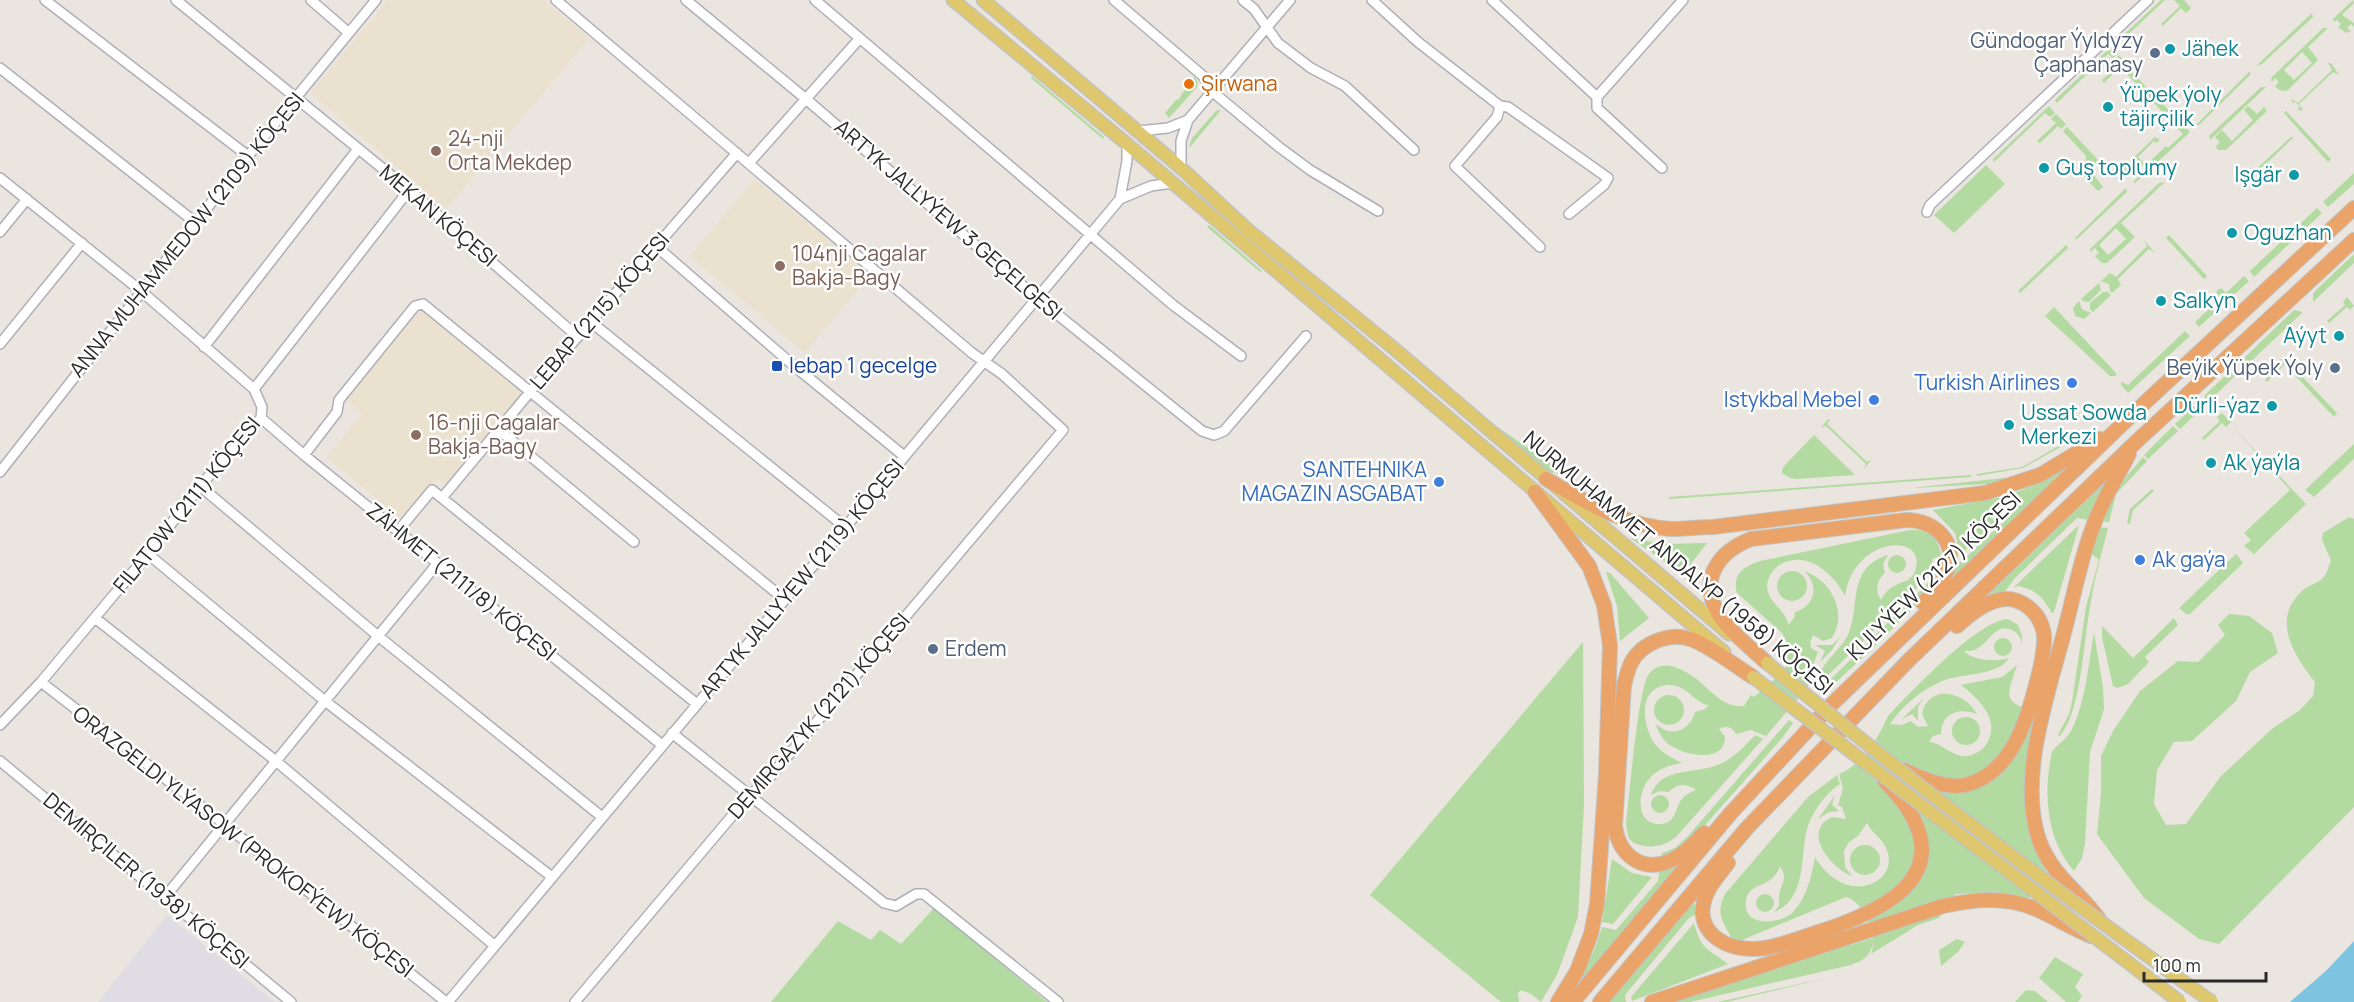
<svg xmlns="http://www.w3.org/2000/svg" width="2354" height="1002" font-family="Manrope,sans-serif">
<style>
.industrial{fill:#dfdde3}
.education{fill:#eae1cf}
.green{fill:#b3daa1;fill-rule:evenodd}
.water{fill:#7ec3df}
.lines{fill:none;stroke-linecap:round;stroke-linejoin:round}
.minor-casing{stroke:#aeafb9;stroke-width:12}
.major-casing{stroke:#c3c3c3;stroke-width:15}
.highway-casing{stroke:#c3c3c3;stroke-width:16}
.minor{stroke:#fff;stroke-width:9}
.major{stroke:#dfc76e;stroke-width:12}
.highway{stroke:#eaa369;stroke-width:14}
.major-bridge-casing{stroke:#c3c3c3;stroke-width:15;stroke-linecap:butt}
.major-bridge{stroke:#dfc76e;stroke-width:12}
.culture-dot{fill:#0f9aa8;stroke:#fff;stroke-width:2}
.service-dot{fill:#5c6f8a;stroke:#fff;stroke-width:2}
.food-dot{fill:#e8710a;stroke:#fff;stroke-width:2}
.education-dot{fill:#8d6e63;stroke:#fff;stroke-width:2}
.transit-dot{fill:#1a4fb4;stroke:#fff;stroke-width:2}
.shop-dot{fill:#3f7fe0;stroke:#fff;stroke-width:2}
.labels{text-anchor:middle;stroke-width:5;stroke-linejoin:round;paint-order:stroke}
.service-label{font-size:21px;fill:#4e5e75;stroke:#fff;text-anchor:end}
.culture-label{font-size:21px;fill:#0d838f;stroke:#fff;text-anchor:start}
.food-label{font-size:21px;fill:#c56008;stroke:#fff;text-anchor:start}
.education-label{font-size:21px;fill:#785e54;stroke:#fff;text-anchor:start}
.street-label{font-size:21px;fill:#2a2a2a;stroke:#fff}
.transit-label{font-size:21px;fill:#164399;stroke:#fff;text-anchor:start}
.shop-label{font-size:21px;fill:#366cbe;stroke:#fff;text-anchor:end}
</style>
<rect width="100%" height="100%" fill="#eae5de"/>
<path class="industrial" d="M167 915 275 1002H98Z"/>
<path class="education" d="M388 0H544L589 38 446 209 310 93Z
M755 179 870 275 805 353 690 256Z
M419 308 522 393 447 485 437 478 402 520 327 457 362 414 345 399Z"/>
<path class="green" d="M2161 0H2165L2118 44 2117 41Z
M2174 0H2184L2191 8 2186 13 2181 8 2163 26 2161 24 2180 6Z
M2353 0 2354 3 2342 15 2354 23V27L2351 24 2347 28 2351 31 2346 33 2338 27 2341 24 2337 20 2334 22 2333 19Z
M2312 13 2313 17 2262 64 2256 66Z
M2323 28H2328L2308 47 2318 60 2287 91 2279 90 2275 86 2279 82 2275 78 2272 82 2271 78ZM2302 52 2312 63 2294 80 2284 70Z
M2110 48 2118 54 2113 58 2108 54 2057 103 2055 100Z
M2119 55 2129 66 2124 71 2120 67 2104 83 2102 80 2118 65 2114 60Z
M2328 63H2331L2339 75 2333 72 2299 104 2303 110 2300 111 2298 109 2300 106 2295 102 2293 103 2291 99 2298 103 2332 70Z
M2128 68 2189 131V133L2135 183 2133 182 2146 169 2142 165 2133 174 2131 172 2127 176 2123 171 2125 166 2155 137 2160 140 2156 143 2154 141 2138 157 2146 165 2166 146 2168 148 2183 134 2125 72Z
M2250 71V75L2199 125H2196Z
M1032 76 1104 137 1103 139 1031 78Z
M1194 77 1198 82 1197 87 1169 118 1165 113 1177 99 1178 100 1188 85 1190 87Z
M2261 87H2266L2210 140 2209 136Z
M2049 106 2055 113 2050 117 2045 113 1994 162 1993 159Z
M2248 106 2257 114 2264 107 2267 111 2226 150H2218L2216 146 2220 142 2215 137 2222 130 2232 141 2253 120 2244 110Z
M1221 110 1190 147H1189L1192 138 1216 111Z
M2286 111 2331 159 2328 162 2284 113Z
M2056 114 2066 124 2061 129 2058 126 2040 143 2037 141 2056 123 2051 119Z
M2067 127 2098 160 2089 169 2103 187 2098 191 2081 174 2083 171 2079 167 2085 162 2086 156 2063 131Z
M2291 137H2294L2253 176 2254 171Z
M1986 165 2005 184 1954 233 1934 215Z
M2354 173V184L2328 207 2323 202Z
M2165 182 2121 223 2135 237 2107 263H2102L2095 256 2099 253 2095 248 2091 252 2090 249 2159 183ZM2116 228 2126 239 2108 255 2099 245Z
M2126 188 2127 192 2077 239H2074Z
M2317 208 2322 213 2254 277 2250 271 2285 238 2282 233 2283 232 2287 236Z
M1209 225 1262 271 1260 272 1207 227Z
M2169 235 2207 276 2204 279 2166 238Z
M2144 240 2155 253 2149 249 2118 279 2121 285 2112 293 2110 291 2109 284 2101 281 2110 273 2116 277 2147 246Z
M2066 245 2068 248 2020 293 2018 291Z
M2354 254V263L2313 302V293Z
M2244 276 2249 281 2199 327 2195 322 2221 298 2216 292 2221 288 2226 293Z
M2099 283 2101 290 2089 302 2083 301 2081 299Z
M2103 292H2108L2111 295 2093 312 2090 309V303Z
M2347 297 2354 306 2350 310 2347 307 2329 323 2327 321 2345 305 2343 302Z
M2079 301 2082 309 2091 313 2084 319 2075 316 2073 308Z
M2054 307 2116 373V376H2110L2045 316Z
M2294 310 2303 312 2244 368 2245 357Z
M2185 331 2190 336 2128 393 2121 385V382L2128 385Z
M2285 356 2293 364 2288 368 2284 365 2267 382 2265 380 2282 363 2280 360Z
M2293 367 2337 413 2334 417 2290 370Z
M2228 373 2236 375 2205 405V395Z
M2194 406 2199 411 2180 429 2175 424Z
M2222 413 2231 422 2226 427 2222 423 2204 440 2202 438 2220 421 2217 417Z
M1828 419 1830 420 1827 424 1867 462 1872 459 1864 469 1866 464 1826 426 1821 428Z
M1490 422 1572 478 1544 470 1492 426Z
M2231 425 2306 504 2254 554 2244 546 2251 540 2244 533 2290 490Z
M2173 426 2178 431 2148 459 2144 455Z
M1814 435 1815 436 1855 475 1796 479 1790 478 1782 473 1783 467Z
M2076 436 2078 437 2023 468 1977 476V474L2022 467Z
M2354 444V459L2314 497 2305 490Z
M2143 457 2147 461 2116 494 2109 522 2100 521 2121 483Z
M2063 470 2065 472 1953 578 1955 563 1961 562 2015 511 2012 494 2045 481Z
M1971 475V477L1669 499V497Z
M2004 478 2005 483 1911 488Z
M2108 480 2089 520 2077 518 2014 579 2004 593 1987 596Z
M2152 489 2154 491 2133 510 2130 524 2127 523 2130 509Z
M2007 496 2009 509 1960 555 1955 533 1933 510Z
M2349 517 2354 519V807L2219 944 2199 939 2144 898 2097 834 2101 793V756L2113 731 2140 691 2178 661 2198 662 2225 635 2218 625 2229 614 2249 616 2272 633 2278 653 2250 672 2236 701 2192 741 2174 742 2157 770 2154 804 2166 825 2186 824 2221 776 2273 728 2300 710 2313 696 2315 682C2294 655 2270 619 2303 590 2309 585 2318 583 2323 578 2327 574 2329 565 2331 560L2322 540 2323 533Z
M2079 525 2054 612 2052 613C2042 597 2037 590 2018 586L2013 588Z
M2097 527 2108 528C2102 552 2095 576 2091 601 2084 635 2082 711 2060 736L2058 735 2069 714 2072 702 2086 607 2099 560 2089 552Z
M1910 530C1928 528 1941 540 1941 558H1933L1930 571 1916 589 1822 681 1819 678C1819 666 1841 649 1848 635 1861 606 1846 568 1888 555L1883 564 1885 573C1876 581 1875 591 1881 600 1892 578 1909 587 1915 571 1929 532 1854 535 1845 596 1833 573 1805 548 1778 566 1772 571 1768 577 1767 586 1767 603 1787 610 1788 625L1794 618 1795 612C1815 606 1820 585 1804 571 1831 580 1848 612 1832 638L1823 641 1813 635 1810 643 1811 648 1818 652 1814 663 1817 676 1766 736 1751 730 1736 734C1732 727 1727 725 1719 729L1725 737C1725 765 1681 755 1667 743 1661 737 1658 730 1655 723 1669 738 1690 732 1695 712L1705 709 1709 705C1695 704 1687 684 1668 685 1637 687 1642 726 1655 744 1662 753 1672 758 1682 763 1670 765 1657 769 1649 779 1638 791 1635 822 1657 824 1676 825 1674 811 1681 800 1685 795 1690 792 1696 790 1687 783 1676 784 1669 792L1660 791 1651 795C1661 765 1697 775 1720 764 1734 758 1745 746 1755 735L1763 739 1676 837C1662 848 1648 849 1632 842L1628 836 1626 824C1629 799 1638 688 1649 674 1662 658 1680 668 1694 677 1710 689 1722 708 1744 706L1751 695 1754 697 1785 670C1789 657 1789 644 1782 633L1737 593C1731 572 1748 564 1765 560Z
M1630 538 1664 544 1707 543 1683 574Z
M2236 554 2243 563 2190 614H2186L2179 608Z
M1888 564a9 9 0 1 1 18 0a9 9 0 1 1-18 0Z
M1938 563H1944C1939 591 1854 665 1830 688L1826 684 1929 582Z
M1777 586a15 15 0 1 1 30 0a15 15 0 1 1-30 0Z
M1606 572 1610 573 1649 618 1620 641 1617 606Z
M2174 618 2178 625 2145 657 2149 662 2128 684 2118 688 2113 686 2102 637V626L2133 658Z
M2008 619 2018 625 2022 636V647C2022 640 2020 635 2014 631 1997 621 1990 641 1978 648 1974 651 1969 651 1964 651 1972 661 1998 662 2009 658 1999 676 1959 673 1940 682 1920 691 1902 706 1890 724L1902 725 1911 721 1918 727 1928 726 1922 714C1928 683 1965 691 1977 714 1959 707 1941 713 1941 734L1933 736 1929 742C1943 743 1952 758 1968 756 1976 754 1983 750 1987 743 2001 719 1978 698 1961 685L2002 677 2017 665C2007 696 2001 703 2037 711 2025 771 2015 816 2047 873L2029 898 1994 892 1956 894 1939 918 1918 925 1871 954C1878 937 1865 902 1846 897L1742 940 1732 939C1723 921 1715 915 1725 894L1808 797 1837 775 1840 784C1826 793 1812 812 1807 829 1800 856 1807 900 1774 912L1779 906C1779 902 1779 899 1779 896 1780 884 1789 880 1780 866 1772 890 1748 881 1746 901 1742 927 1778 925 1792 913 1806 900 1812 875 1815 857 1822 869 1832 879 1845 884 1867 892 1894 878 1888 853 1885 840 1872 834 1867 823L1858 836 1849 842 1844 851 1845 867 1852 876C1830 868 1801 831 1832 817L1846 819 1842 807 1838 805 1843 789 1839 774C1862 765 1879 737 1888 716 1910 693 1978 620 2008 619Z
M2094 633 2103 687 2104 709 2090 752 2085 843 2082 858 2074 871C2046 839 2043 792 2052 752 2057 744 2066 740 2071 731 2086 702 2088 665 2094 633Z
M1841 636 1831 651 1820 662 1825 651 1815 645H1832Z
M1994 647a9 9 0 1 1 18 0a9 9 0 1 1-18 0Z
M1583 642 1584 804 1578 917 1557 975 1541 1002 1531 994 1521 990 1518 993 1519 1002H1501L1370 895Z
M1654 710a15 15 0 1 1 30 0a15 15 0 1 1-30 0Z
M1923 699 1918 707V721L1912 714 1902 719Z
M1952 731a14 14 0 1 1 28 0a14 14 0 1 1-28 0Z
M1789 720 1793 723 1783 737 1692 840 1685 846 1661 858 1662 853 1675 848 1688 836Z
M1835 795 1832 805 1839 811 1829 812 1818 819Z
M1651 804a9 9 0 1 1 18 0a9 9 0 1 1-18 0Z
M1850 860a15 15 0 1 1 30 0a15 15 0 1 1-30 0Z
M1612 859 1632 873 1652 877 1613 924 1602 922Z
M1680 863 1577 986 1575 985 1594 951 1602 927 1616 930 1658 881 1659 872Z
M1756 903a9 9 0 1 1 18 0a9 9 0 1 1-18 0Z
M1693 903 1696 906V914L1689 918 1625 995 1626 1002H1610Z
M934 908 1047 1002H771L838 921 871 940 880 930 901 944Z
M1694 923C1702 952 1708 948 1728 964L1632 1001 1631 997Z
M1873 938C1873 954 1865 960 1851 965L1690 1002H1669L1849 944 1851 945Z
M1957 939 1965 942 1958 952 1941 966 1939 950Z
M2055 957 2083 974 2075 987 2082 996 2078 1002H2066L2039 978Z
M1831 977 1727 1002H1718Z
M2026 990 2035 991 2048 1002H2015Z"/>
<path class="water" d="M2354 941V1002H2290L2327 970Z"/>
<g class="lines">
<defs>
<path id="minor" d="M45 0 248 156
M176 0 409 190 578 337
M311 0 349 33
M556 0 972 353 1002 374 1063 430 770 777 748 797 575 1002
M686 0 806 99 1037 298 1202 431 1214 435 1224 431 1306 336
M815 0 1173 305 1241 356
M1114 0 1203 76 1214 93 1279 147 1310 170 1378 211
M1243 0 1254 9 1278 43 1311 68 1345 86 1414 150
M1372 0 1418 42 1500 106 1497 117 1455 166 1540 247
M1492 0 1597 97V108L1662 168
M0 68 196 223
M1597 97 1683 0
M1500 106 1508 107 1608 178 1604 185 1569 214
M1138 131 1168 128 1188 120
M749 163 860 38
M1181 168V141L1188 120 1290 0
M0 178 141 291 254 389
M1120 199 1151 186 1172 183
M1927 212 1930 205 2148 0
M0 232 27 199
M657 247 793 365 904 456
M591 322 845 527
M0 344 82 243
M204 347 358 149
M261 418 304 455 662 745
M499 430 634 542
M304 455 337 412 339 400 415 306 423 304 784 599
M0 472 248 156 376 0
M200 486 378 636 602 817
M442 498 530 392 737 153
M398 531 432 490 697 704
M148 554 325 701 552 877
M95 618 276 761 495 946
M41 682 224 824 446 1002
M0 725 41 682 148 554 200 486 261 418 262 407 254 389 409 190
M672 733 884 903 896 906 916 894H924L1058 1002
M0 761 291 1002
M165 897 437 564
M448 1002 1120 199 1127 161V144"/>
<path id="major" d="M953 0 1127 144 1724 652
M983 0 1181 168 1248 230 1391 346 1729 634"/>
<path id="highway" d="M1546 479C1586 502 1624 526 1671 529 1685 529 1699 527 1713 527L1985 493 2040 475 2100 439
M1535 492 1589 566 1604 605 1610 645 1606 775 1597 904 1591 934 1577 971 1558 1002
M1767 663C1752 649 1728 630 1718 613 1698 578 1720 551 1751 539L1906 520C1935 520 1960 543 1946 573 1941 585 1932 594 1923 603
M1904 770C1922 779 1945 789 1965 785 2011 774 2027 721 2037 681 2041 666 2045 650 2044 635 2041 612 2019 593 1995 601 1981 605 1968 616 1957 626
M1704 833C1695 843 1684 854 1672 860 1642 874 1619 855 1615 826L1624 685C1626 678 1628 669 1631 663 1642 642 1672 631 1693 640 1714 649 1734 665 1753 677
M1728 863C1722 871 1714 880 1709 889 1687 930 1726 954 1764 948 1785 945 1805 936 1825 930 1872 914 1946 884 1914 820 1907 805 1895 792 1884 780
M2099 919C2078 890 2052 876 2039 840 2017 775 2050 689 2066 625 2076 586 2084 544 2101 507 2109 489 2120 472 2129 454
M1573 1002 1730 814 1831 705 2136 411 2354 208
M1600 1002 1747 828 1909 660 2136 442 2354 240
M1652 1002 1943 906C1976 899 2004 896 2036 909 2054 917 2071 928 2091 936"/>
</defs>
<use href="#minor" class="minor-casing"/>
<use href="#major" class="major-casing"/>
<use href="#highway" class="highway-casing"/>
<use href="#minor" class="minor"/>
<use href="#major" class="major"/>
<use href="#highway" class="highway"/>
<defs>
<path id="major-bridge" d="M1767 663C1911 782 2060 894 2212 1002
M1753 677 2180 1002"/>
</defs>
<use href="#major-bridge" class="major-bridge-casing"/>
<use href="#major-bridge" class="major-bridge"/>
</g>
<g class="culture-dot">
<circle cx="2170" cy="49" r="6"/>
<circle cx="2108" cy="107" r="6"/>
<circle cx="2044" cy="168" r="6"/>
<circle cx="2294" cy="175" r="6"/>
<circle cx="2232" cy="233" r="6"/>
<circle cx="2161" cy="301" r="6"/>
<circle cx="2339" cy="336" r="6"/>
<circle cx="2272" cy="406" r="6"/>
<circle cx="2009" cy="425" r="6"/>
<circle cx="2211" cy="463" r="6"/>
</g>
<g class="service-dot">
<circle cx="2155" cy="53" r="6"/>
<circle cx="2335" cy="368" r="6"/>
<circle cx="933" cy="649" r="6"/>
</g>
<circle class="food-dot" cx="1189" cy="84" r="6"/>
<g class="education-dot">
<circle cx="436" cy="151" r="6"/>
<circle cx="780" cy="266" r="6"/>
<circle cx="416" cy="435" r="6"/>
</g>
<rect class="transit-dot" x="771" y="360" width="12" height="12" rx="3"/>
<g class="shop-dot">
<circle cx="2072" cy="383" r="6"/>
<circle cx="1874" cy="400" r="6"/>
<circle cx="1439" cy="482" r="6"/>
<circle cx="2140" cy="560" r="6"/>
</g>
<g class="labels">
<g class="service-label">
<text x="2143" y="48">Gündogar Ýyldyzy<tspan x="2143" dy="24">Çaphanasy</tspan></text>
<text x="2323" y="375">Beýik Ýüpek Ýoly</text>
<text x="945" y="656" text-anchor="start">Erdem</text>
</g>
<g class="culture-label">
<text x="2182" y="56">Jähek</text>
<text x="2120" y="102">Ýüpek ýoly<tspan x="2120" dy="24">täjirçilik</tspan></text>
<text x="2056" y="175">Guş toplumy</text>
<text x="2282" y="182" text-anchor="end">Işgär</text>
<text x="2244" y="240">Oguzhan</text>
<text x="2173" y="308">Salkyn</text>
<text x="2327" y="343" text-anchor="end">Aýyt</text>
<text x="2260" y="413" text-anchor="end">Dürli-ýaz</text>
<text x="2021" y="420">Ussat Sowda<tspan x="2021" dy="24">Merkezi</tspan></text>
<text x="2223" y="470">Ak ýaýla</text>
</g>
<g class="food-label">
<text x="1201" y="91">Şirwana</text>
</g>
<g class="education-label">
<text x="448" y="146">24-nji<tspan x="448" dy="24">Orta Mekdep</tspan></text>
<text x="792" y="261">104nji Cagalar<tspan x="792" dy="24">Bakja-Bagy</tspan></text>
<text x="428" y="430">16-nji Cagalar<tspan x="428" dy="24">Bakja-Bagy</tspan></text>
</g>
<g class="street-label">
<text transform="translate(438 216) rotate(40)" y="7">MEKAN KÖÇESI</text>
<text transform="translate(948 220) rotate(41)" y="7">ARTYK JALLYÝEW 3 GEÇELGESI</text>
<text transform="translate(187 235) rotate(-51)" y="7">ANNA MUHAMMEDOW (2109) KÖÇESI</text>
<text transform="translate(600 311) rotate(-49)" y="7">LEBAP (2115) KÖÇESI</text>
<text transform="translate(187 505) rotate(-51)" y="7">FILATOW (2111) KÖÇESI</text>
<text transform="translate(1678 563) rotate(40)" y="7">NURMUHAMMET ANDALYP (1958) KÖÇESI</text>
<text transform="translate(1934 576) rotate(-44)" y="7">KULYÝEW (2127) KÖÇESI</text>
<text transform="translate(802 579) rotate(-50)" y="7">ARTYK JALLYÝEW (2119) KÖÇESI</text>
<text transform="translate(461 582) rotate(39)" y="7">ZÄHMET (2111/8) KÖÇESI</text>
<text transform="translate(819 716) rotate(-49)" y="7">DEMIRGAZYK (2121) KÖÇESI</text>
<text transform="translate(243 842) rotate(38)" y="7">ORAZGELDI YLÝASOW (PROKOFÝEW) KÖÇESI</text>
<text transform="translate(146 881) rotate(40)" y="7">DEMIRÇILER (1938) KÖÇESI</text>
</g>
<g class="transit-label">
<text x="789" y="373">lebap 1 gecelge</text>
</g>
<g class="shop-label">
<text x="2060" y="390">Turkish Airlines</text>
<text x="1862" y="407">Istykbal Mebel</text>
<text x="1427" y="477">SANTEHNIKA<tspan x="1427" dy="24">MAGAZIN ASGABAT</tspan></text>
<text x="2152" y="567" text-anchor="start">Ak gaýa</text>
</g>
</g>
<path d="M2144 972v9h122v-9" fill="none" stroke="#2a2a2a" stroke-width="3"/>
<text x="2153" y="972" font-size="18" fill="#2a2a2a" stroke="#ffffff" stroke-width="4.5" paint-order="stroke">100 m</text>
</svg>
